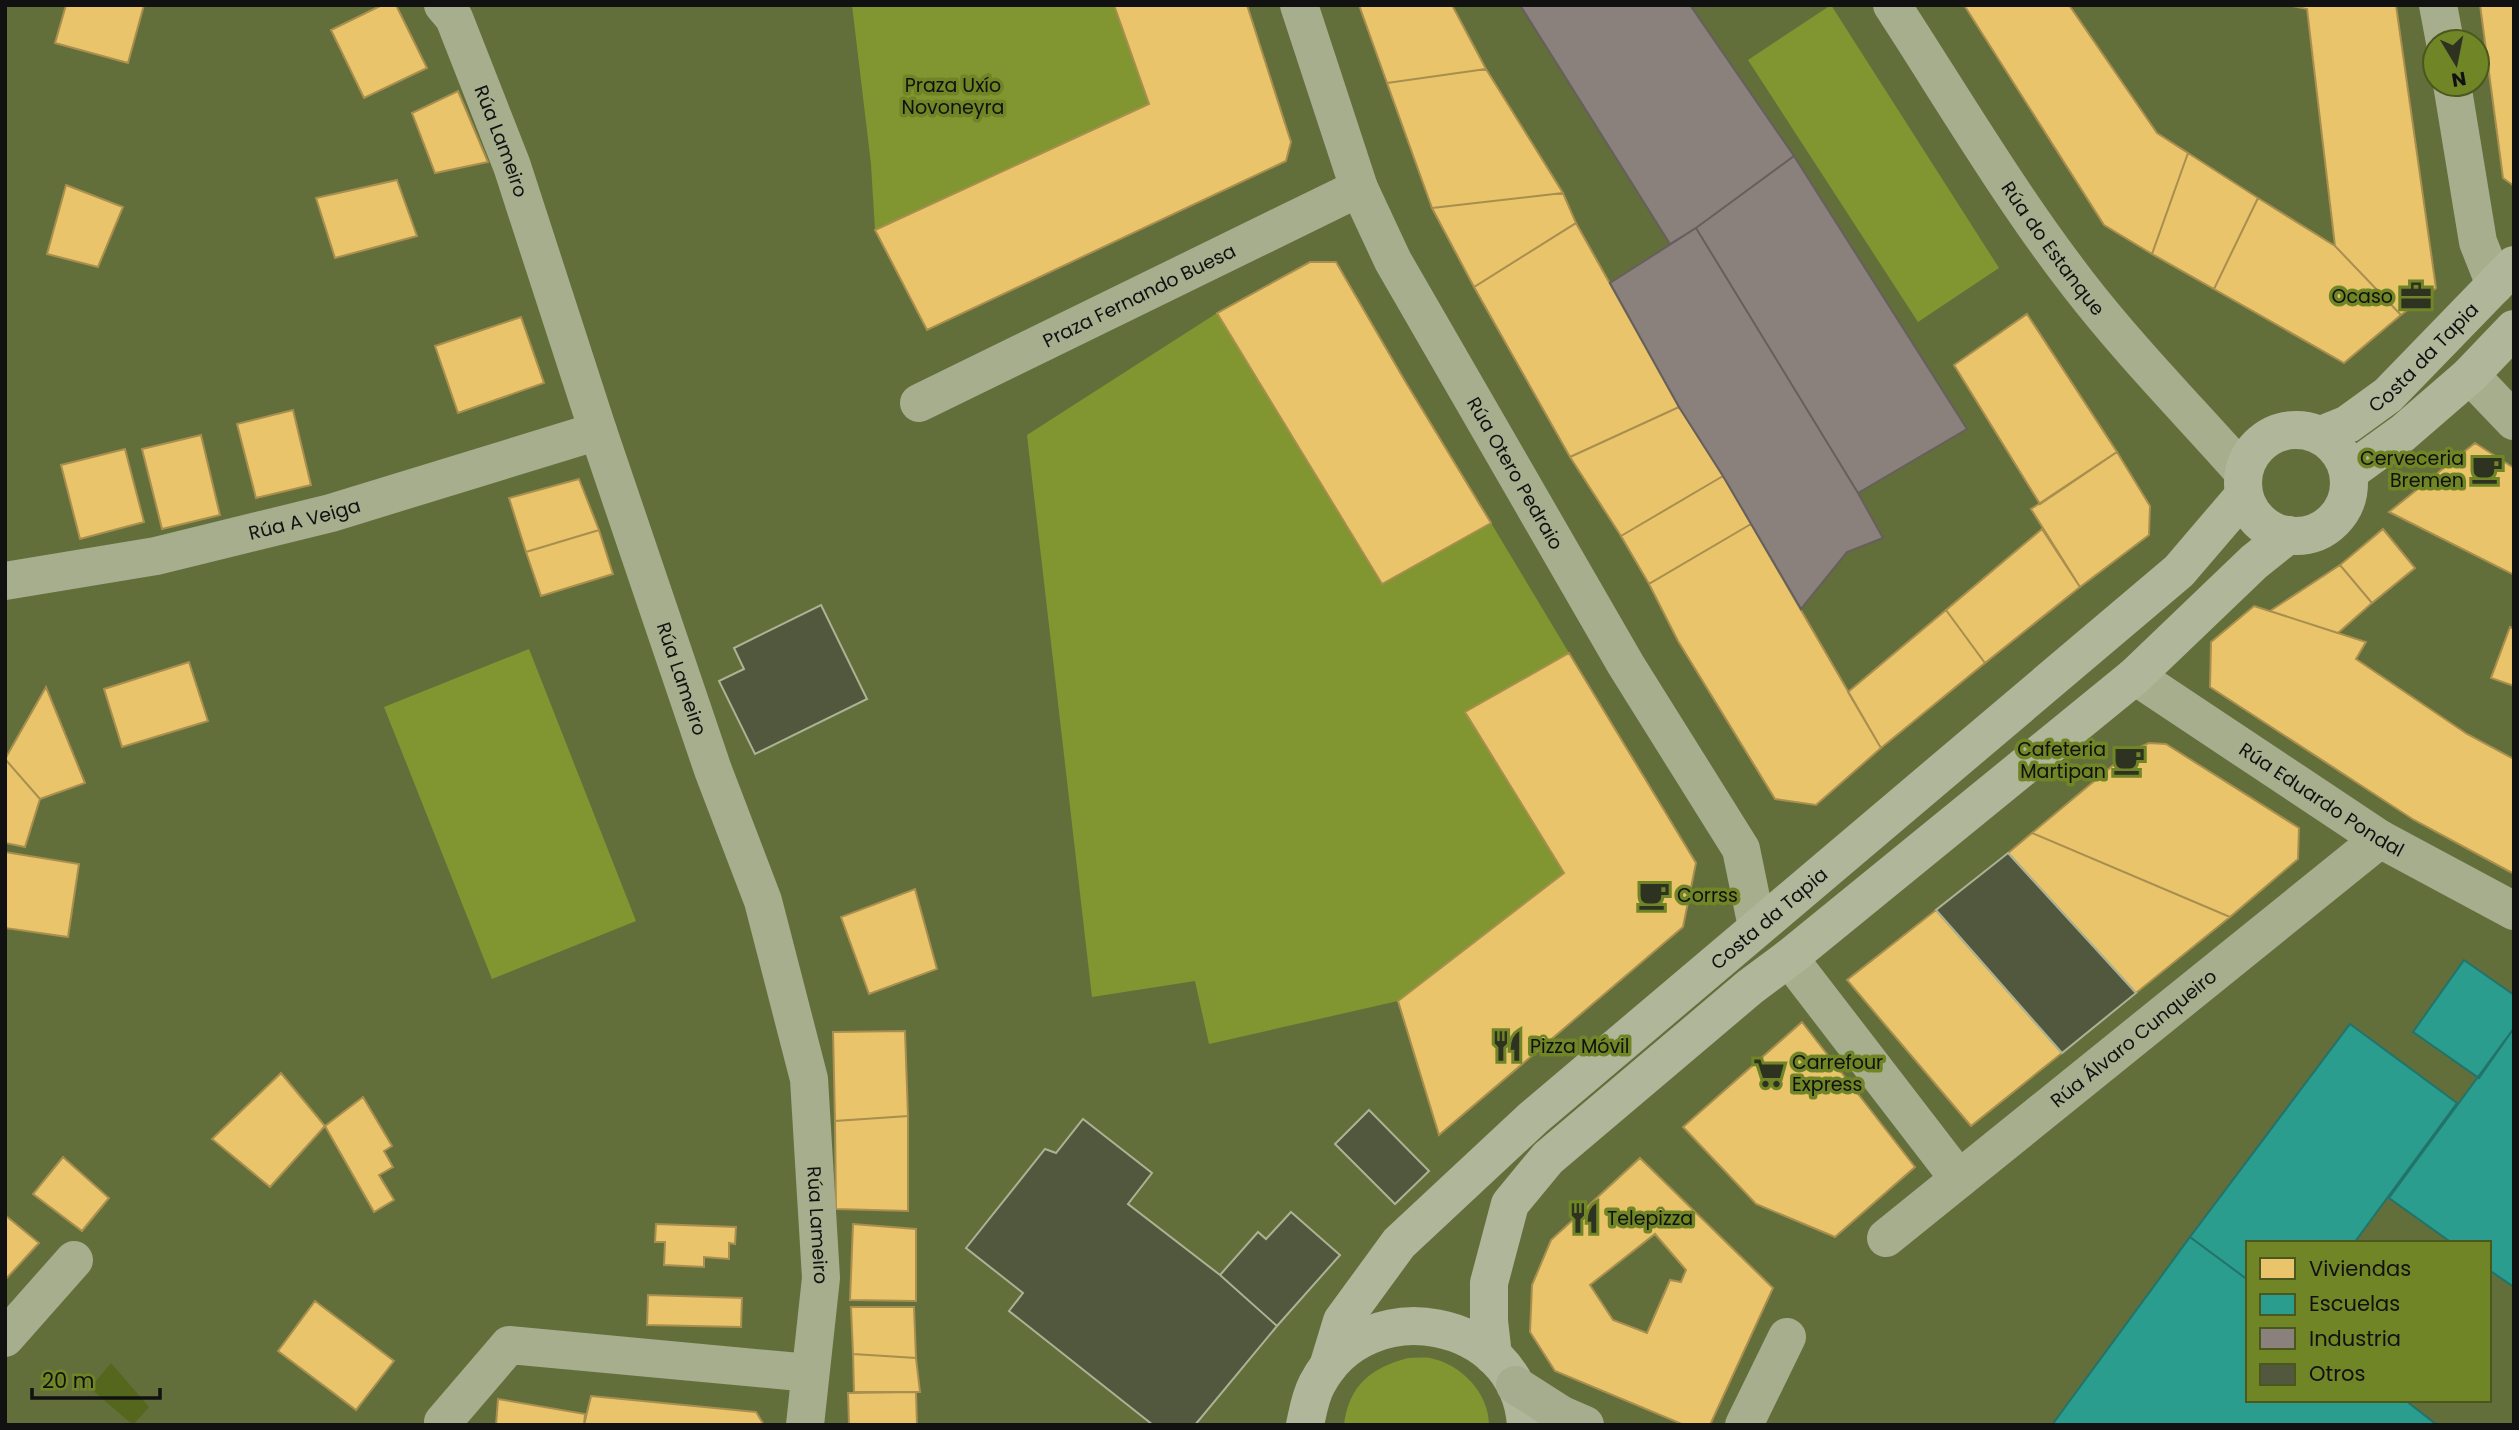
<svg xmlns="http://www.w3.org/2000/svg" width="2519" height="1430" font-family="Poppins,sans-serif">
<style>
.green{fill:#819631}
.water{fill:#55661d}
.homes{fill:#e9c46a;stroke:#a88e4f;stroke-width:2;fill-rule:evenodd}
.schools{fill:#2a9d8f;stroke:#227369;stroke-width:2}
.industry{fill:#8a817c;stroke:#665f5c;stroke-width:2}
.building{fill:#52583d;stroke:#acb395;stroke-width:2}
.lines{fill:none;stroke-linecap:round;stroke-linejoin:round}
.minor{stroke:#a6ae8e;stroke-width:38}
.major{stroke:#b0b69a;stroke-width:38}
.highway{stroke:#a6ad8e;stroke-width:38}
.labels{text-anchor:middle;stroke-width:7;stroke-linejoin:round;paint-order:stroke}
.park-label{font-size:19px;fill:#111;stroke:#708525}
.street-label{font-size:19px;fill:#111;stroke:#708525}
.poi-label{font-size:19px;fill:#111;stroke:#708525;text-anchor:start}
</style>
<rect width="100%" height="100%" fill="#636f3b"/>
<path class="green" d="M852 5H1114L1149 104 875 230 871 164Z
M1831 5 1999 268 1918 322 1748 60Z
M1217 313 1381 584 1491 523 1569 653 1466 712 1564 873 1398 1001 1209 1044 1195 981 1092 997 1027 435Z
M529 649 636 921 492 979 384 707Z
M1408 1358C1415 1358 1423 1357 1430 1358 1461 1364 1489 1393 1489 1425H1344C1349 1385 1371 1368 1408 1358Z"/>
<path class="water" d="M111 1363 149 1407 133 1425 90 1388Z"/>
<path class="homes" d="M66 5H144L128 63 55 43Z
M382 5H396L427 68 364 98 331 30Z
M1114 5H1247L1291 142 1286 161 927 330 875 230 1149 104Z
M1359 5H1452L1486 69 1387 83Z
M1964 5H2069L2157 133 2188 153 2152 254 2104 225Z
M2288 5H2396L2436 288 2401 315 2335 246 2307 9Z
M2480 5H2514V186L2503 178Z
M1486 69 1563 193 1432 208 1387 83Z
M458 91 488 162 435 173 412 113Z
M2188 153 2258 198 2214 289 2152 254Z
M397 180 417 236 335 258 316 198Z
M66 185 123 207 98 267 47 254Z
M1563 193 1576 223 1474 287 1432 208Z
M2258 198 2335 246 2401 315 2344 363 2214 289Z
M1576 223 1679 407 1570 457 1474 287Z
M1310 262H1336L1405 381 1491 523 1382 584 1217 313Z
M2027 314 2117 452 2040 504 1954 365Z
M521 317 544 383 458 413 435 346Z
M1679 407 1723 476 1621 536 1570 457Z
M293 410 311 485 256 498 237 424Z
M201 435 220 515 162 529 142 449Z
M2475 443 2514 468V575L2389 512Z
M125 449 144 522 80 539 61 465Z
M2117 452 2150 506 2149 535 2080 587 2031 509Z
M1723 476 1751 524 1649 584 1621 536Z
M579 479 599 530 526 552 509 498Z
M1751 524 1881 748 1816 805 1775 799 1678 641 1649 584Z
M2042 529 2080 587 1985 663 1946 610Z
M2383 529 2415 568 2372 603 2340 565Z
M599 530 613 574 541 596 526 552Z
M2340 565 2372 603 2338 633 2270 611Z
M2254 606 2366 642 2356 659 2467 734 2514 759V874L2414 820 2210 687 2211 642Z
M1946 610 1985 663 1881 748 1848 692Z
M2510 627 2514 629V686L2491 678Z
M1569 653 1696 863 1683 927 1439 1135 1398 1001 1564 873 1465 712Z
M189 662 208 721 122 747 104 689Z
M46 687 85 783 40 799 5 759Z
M2149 743 2166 744 2299 828 2298 859 2230 917 2032 833 2129 752Z
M5 759 40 799 25 847 5 843Z
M2032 833 2230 917 2136 993 2008 853Z
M5 852 79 864 68 937 5 928Z
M915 889 937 969 869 994 841 917Z
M1936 910 2062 1053 1971 1126 1847 980Z
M1802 1022 1915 1167 1835 1237 1756 1204 1683 1127Z
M905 1031 908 1116 835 1121 833 1032Z
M281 1073 325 1126 270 1187 212 1139Z
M363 1097 392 1146 384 1151 393 1167 379 1175 394 1200 374 1212 325 1126Z
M908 1116V1211L836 1209 835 1121Z
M63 1157 109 1198 82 1231 33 1194Z
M1640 1158 1773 1288 1710 1425H1684L1555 1371 1530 1332 1532 1285 1551 1240ZM1655 1234 1686 1270 1681 1282 1670 1280 1647 1333 1613 1320 1590 1285Z
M5 1215 39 1243 5 1280Z
M656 1224 736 1227 735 1244 729 1243V1259L704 1257V1267L664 1265 665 1242H655Z
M853 1224 916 1229V1301L850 1300Z
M648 1295 742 1298 741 1327 647 1325Z
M315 1301 394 1361 356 1410 278 1351Z
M851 1307H914L916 1358 853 1354Z
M853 1354 916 1358 920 1392H854Z
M916 1392 917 1425H849L848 1393Z
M591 1396 756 1412 764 1425H584Z
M498 1399 585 1414 584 1425H496Z"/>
<path class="schools" d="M2464 960 2514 995V1028L2479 1078 2413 1032Z
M2350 1024 2457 1103 2354 1243H2248V1280L2190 1237Z
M2514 1028V1287L2489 1270V1243H2452L2389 1198Z
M2190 1237 2248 1280V1400H2405L2437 1425H2052Z"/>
<path class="industry" d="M1520 5H1690L1794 156 1696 228 1670 244Z
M1794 156 1967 429 1858 493 1696 228Z
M1696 228 1858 493 1883 538 1847 552 1801 609 1723 476 1679 407 1610 283Z"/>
<path class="building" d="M821 605 867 699 755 754 719 681 744 669 734 648Z
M2008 853 2136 993 2062 1053 1936 910Z
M1369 1110 1429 1171 1395 1204 1335 1144Z
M1083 1119 1152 1173 1128 1204 1220 1275 1277 1326 1195 1425H1153L1009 1311 1023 1293 966 1248 1045 1149 1056 1153Z
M1291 1212 1340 1255 1277 1326 1220 1275 1258 1232 1266 1239Z"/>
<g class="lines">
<g class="minor">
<path id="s1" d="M443 5 454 18 512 166 598 431 713 770 763 901 809 1079 821 1278 805 1425"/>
<path id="s2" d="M1299 5 1359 188 1393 261 1626 665 1741 849 1757 927"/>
<path id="s3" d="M1892 5C1953 99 2010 196 2078 284 2129 350 2188 410 2243 472"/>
<path d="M2438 5 2445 42"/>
<path d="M2452 84 2478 242 2495 285"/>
<path d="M2470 375 2514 421"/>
<path id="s4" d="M919 403 1359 188"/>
<path id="s5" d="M5 581 156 556 331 513 598 431"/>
<path id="s6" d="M2135 676 2380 839 2514 911"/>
<path d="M1789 958 1959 1179"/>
<path id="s7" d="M1886 1238 2380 839"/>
<path d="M5 1338 74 1260"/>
<path d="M443 1422 509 1345 810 1373"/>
<path d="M1744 1425 1787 1337"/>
</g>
<g class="major">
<circle cx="2296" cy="483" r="53"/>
<path id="s8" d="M2321 435 2348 424 2388 395 2514 265"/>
<path d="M2349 472 2403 433 2470 375 2514 329"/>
<path d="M1493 1356 1489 1321V1283L1510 1204 1548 1158 1750 987 1789 958 2135 676 2254 562 2288 535"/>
<path id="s9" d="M1328 1367 1342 1321 1399 1243 1533 1118 2179 571 2244 495"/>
<path d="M1305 1425C1308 1411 1310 1397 1317 1384 1366 1289 1519 1317 1526 1425"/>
</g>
<path class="highway" d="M1515 1385 1562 1415 1585 1425"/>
</g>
<defs>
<symbol id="office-bare" viewBox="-9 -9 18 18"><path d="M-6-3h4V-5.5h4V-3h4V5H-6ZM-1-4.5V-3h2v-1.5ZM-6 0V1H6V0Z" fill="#2e3220" stroke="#708525" stroke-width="2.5" paint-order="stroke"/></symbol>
<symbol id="cafe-bare" viewBox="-9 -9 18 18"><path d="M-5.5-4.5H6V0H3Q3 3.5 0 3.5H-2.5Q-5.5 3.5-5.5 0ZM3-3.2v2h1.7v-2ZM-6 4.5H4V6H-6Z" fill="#2e3220" stroke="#708525" stroke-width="2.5" paint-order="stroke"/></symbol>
<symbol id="restaurant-bare" viewBox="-9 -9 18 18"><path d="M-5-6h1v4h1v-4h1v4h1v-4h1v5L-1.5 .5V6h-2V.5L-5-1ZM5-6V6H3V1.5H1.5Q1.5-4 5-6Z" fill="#2e3220" stroke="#708525" stroke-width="2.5" paint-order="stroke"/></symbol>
<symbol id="supermarket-bare" viewBox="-9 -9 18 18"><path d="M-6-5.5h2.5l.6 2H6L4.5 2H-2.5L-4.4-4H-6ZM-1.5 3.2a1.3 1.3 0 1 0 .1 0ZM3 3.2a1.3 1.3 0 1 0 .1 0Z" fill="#2e3220" stroke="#708525" stroke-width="2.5" paint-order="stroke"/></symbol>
</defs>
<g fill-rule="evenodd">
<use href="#office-bare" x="2394" y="274" width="44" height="44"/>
<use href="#cafe-bare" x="2465" y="447" width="44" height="44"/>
<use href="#cafe-bare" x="2107" y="738" width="44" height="44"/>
<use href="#cafe-bare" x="1632" y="873" width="44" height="44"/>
<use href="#restaurant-bare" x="1485" y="1024" width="44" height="44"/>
<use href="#supermarket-bare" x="1747" y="1051" width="44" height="44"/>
<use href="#restaurant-bare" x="1562" y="1196" width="44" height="44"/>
</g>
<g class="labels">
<g class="park-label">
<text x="953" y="92">Praza Uxío<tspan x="953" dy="22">Novoneyra</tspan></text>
</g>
<g class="street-label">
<text dy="7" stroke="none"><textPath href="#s1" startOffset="149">Rúa Lameiro</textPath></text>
<text dy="7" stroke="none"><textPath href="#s3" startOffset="292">Rúa do Estanque</textPath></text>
<text dy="7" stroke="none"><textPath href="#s4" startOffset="245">Praza Fernando Buesa</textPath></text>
<text dy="7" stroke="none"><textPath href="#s8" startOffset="130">Costa da Tapia</textPath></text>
<text dy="7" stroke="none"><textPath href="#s2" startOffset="518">Rúa Otero Pedraio</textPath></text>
<text dy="7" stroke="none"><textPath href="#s5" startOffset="306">Rúa A Veiga</textPath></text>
<text dy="7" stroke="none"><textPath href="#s1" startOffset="716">Rúa Lameiro</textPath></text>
<text dy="7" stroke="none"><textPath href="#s6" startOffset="224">Rúa Eduardo Pondal</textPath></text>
<text dy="7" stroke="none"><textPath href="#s9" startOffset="637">Costa da Tapia</textPath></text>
<text dy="7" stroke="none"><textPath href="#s7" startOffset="318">Rúa Álvaro Cunqueiro</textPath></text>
<text dy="7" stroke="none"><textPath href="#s1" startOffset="1283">Rúa Lameiro</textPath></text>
</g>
<g class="poi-label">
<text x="2393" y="303" text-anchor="end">Ocaso</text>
<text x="2464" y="465" text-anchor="end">Cerveceria<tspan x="2464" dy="22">Bremen</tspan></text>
<text x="2106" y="756" text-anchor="end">Cafeteria<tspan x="2106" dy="22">Martipan</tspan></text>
<text x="1677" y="902">Corrss</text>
<text x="1530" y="1053">Pizza Móvil</text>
<text x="1792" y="1069">Carrefour<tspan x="1792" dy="22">Express</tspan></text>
<text x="1607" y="1225">Telepizza</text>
</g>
</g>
<rect width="2519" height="1430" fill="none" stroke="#111111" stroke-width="14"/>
<rect x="2246" y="1241" width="245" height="161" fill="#708525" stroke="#4a571d" stroke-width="2"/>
<rect x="2260" y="1258" width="35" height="21" fill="#e9c46a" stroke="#4a571d" stroke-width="2"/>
<text x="2309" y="1276" font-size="21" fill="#111111">Viviendas</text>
<rect x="2260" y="1294" width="35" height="21" fill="#2a9d8f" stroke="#4a571d" stroke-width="2"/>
<text x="2309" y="1311" font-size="21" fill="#111111">Escuelas</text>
<rect x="2260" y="1328" width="35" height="21" fill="#8a817c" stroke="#4a571d" stroke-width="2"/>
<text x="2309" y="1346" font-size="21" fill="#111111">Industria</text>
<rect x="2260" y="1364" width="35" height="21" fill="#52583d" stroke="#4a571d" stroke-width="2"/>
<text x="2309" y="1381" font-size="21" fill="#111111">Otros</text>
<g transform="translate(2456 63) rotate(170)"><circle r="33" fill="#708525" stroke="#4a571d" stroke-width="2"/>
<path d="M0-5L12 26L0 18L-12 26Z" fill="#2e3220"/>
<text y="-10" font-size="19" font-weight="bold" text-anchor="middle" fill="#111111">N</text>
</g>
<path d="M32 1388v10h128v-10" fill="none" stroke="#111111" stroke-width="3.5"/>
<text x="42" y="1388" font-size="21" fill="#111111" stroke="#708525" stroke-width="5" paint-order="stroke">20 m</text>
</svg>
